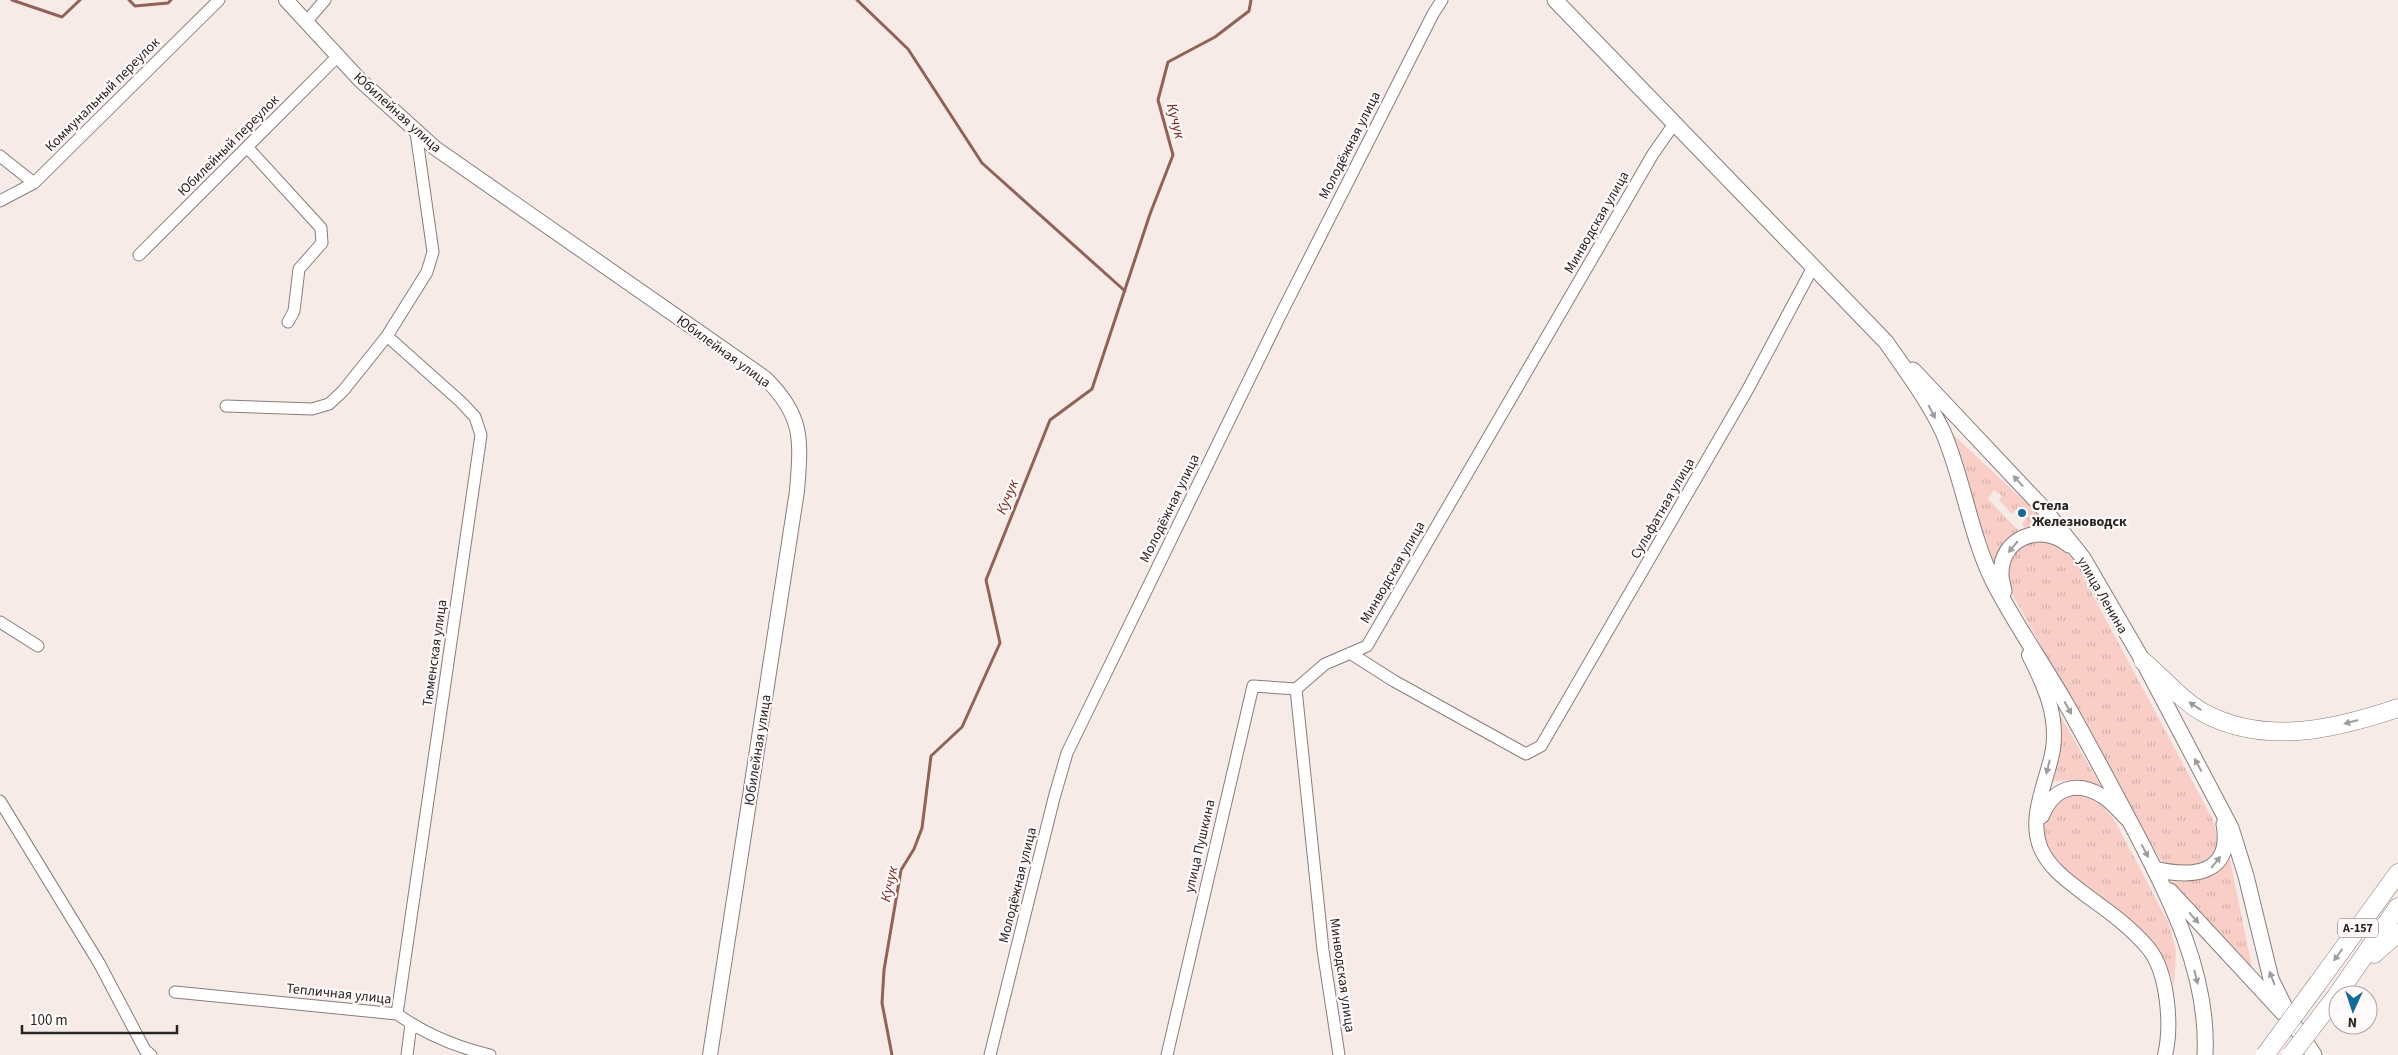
<svg xmlns="http://www.w3.org/2000/svg" width="2398" height="1055" font-family="'Source Sans 3',sans-serif">
<style>
.grass{fill:url(#grass-tufts)}
.lines{fill:none;stroke-linecap:round;stroke-linejoin:round}
.stream{stroke:#926158;stroke-width:3}
.minor-casing{stroke:#887d7b;stroke-width:13}
.tertiary-casing{stroke:#887d7b;stroke-width:16}
.secondary-casing{stroke:#887d7b;stroke-width:17}
.primary-casing{stroke:#887d7b;stroke-width:19}
.minor{stroke:#fff;stroke-width:11}
.tertiary{stroke:#fff;stroke-width:14}
.secondary{stroke:#fff;stroke-width:15}
.primary{stroke:#fff;stroke-width:18}
.primary-bridge-casing{stroke:#887d7b;stroke-width:19;stroke-linecap:butt}
.primary-bridge{stroke:#fff;stroke-width:18}
.oneway{fill:#9e9c9c}
.poi-dot{fill:#146a9a;stroke:#fffaf9;stroke-width:2}
.labels{text-anchor:middle;stroke-width:4.5;stroke-linejoin:round;paint-order:stroke}
.shield{fill:#fffaf9;stroke:#686463;stroke-width:1}
.shield-label{font-size:12px;font-weight:bold;fill:#282423}
.street-label{font-size:14px;fill:#282423;stroke:#fffaf9}
.poi-label{font-size:14px;font-weight:bold;fill:#282423;stroke:#fffaf9;text-anchor:start}
.water-label{font-size:15px;font-style:italic;fill:#7b271c;stroke:#fffaf9}
</style>
<defs>
<pattern id="grass-tufts" width="24" height="20" patternUnits="userSpaceOnUse" patternTransform="scale(1.25)"><rect width="24" height="20" fill="#f8cec6"/><path d="M3 7l-1-3M5 7V3M7 7l1-3M15 17l-1-3M17 17v-4M19 17l1-3" fill="none" stroke="#d5b1aa"/></pattern>
</defs>
<rect width="100%" height="100%" fill="#f7ebe8"/>
<path class="grass" d="M1946 428 2054 529 2039 526 2025 528 2022 524 2029 515 2019 506 2012 514 1999 500 2002 496 1994 490 1988 499 2019 531 2015 534 1995 565Z
M2048 540 2063 549 2073 558 2212 818C2220 840 2219 848 2203 866H2169L2160 859 2011 592C2005 566 2008 562 2025 542Z
M2058 712 2102 788 2077 779 2048 782Z
M2067 795C2089 796 2102 802 2115 821L2169 924 2176 950 2174 987C2165 941 2114 912 2081 885 2069 875 2054 862 2048 848 2043 837 2044 826 2046 814Z
M2228 850 2254 977 2169 881C2204 884 2208 875 2228 850Z"/>
<g class="lines">
<path class="stream" d="M12 0 62 17 80 0
M129 0 135 6 168 3 171 0
M857 0 908 49 982 163 1125 291
M892 1055 882 1003 884 970 901 870 914 849 922 828 931 756 962 727 1000 643 986 580 1050 420 1092 389 1150 214 1173 155 1158 100 1168 62 1215 37 1249 11 1251 0"/>
<defs>
<path id="minor" d="M306 22 325 0
M247 147 321 228 322 243 299 269 294 311 288 322
M0 156 34 183
M0 201 34 183 219 0
M139 255 338 56
M387 336 461 402 475 417 481 435 397 1014
M226 406 312 409 329 404 343 391 387 336 427 272 433 252 416 132
M0 622 38 646
M1350 653 1394 681 1526 754 1541 746 1748 389 1813 267
M1296 689 1325 664 1367 646 1653 154 1674 124
M1296 689 1323 950 1339 1055
M0 801 99 963 145 1050 151 1055
M175 992 397 1014C425 1034 456 1047 490 1055
M407 1055 411 1024
M990 1055 1054 798 1067 753 1281 314 1433 14 1442 0
M1167 1055 1253 686 1296 689"/>
<path id="tertiary" d="M286 0 360 80 435 148 765 378C804 416 801 440 797 491L710 1055
M2029 655C2044 685 2058 714 2053 749 2048 780 2027 816 2041 849 2050 869 2069 882 2086 895 2108 911 2131 927 2149 949 2168 973 2172 1026 2165 1055
M2042 816C2053 788 2076 780 2102 796 2111 801 2119 811 2126 818"/>
<path id="secondary" d="M1555 0 1886 342C1906 371 1928 400 1943 432 1964 481 1970 535 1994 583 2015 624 2042 662 2065 702 2089 744 2112 788 2135 831 2171 900 2209 975 2205 1055
M1913 370 2044 509 2083 558 2143 661 2231 828 2246 876 2271 979 2292 1022 2314 1055
M2004 591C2003 586 2001 580 2001 575 2000 537 2042 522 2069 545
M2155 869C2192 878 2233 875 2224 824
M2170 891 2283 1013"/>
<path id="primary" d="M2143 661C2163 678 2181 700 2204 713 2266 746 2336 729 2398 708
M2374 954 2398 933
M2318 983 2398 873
M2337 995 2398 907"/>
</defs>
<use href="#minor" class="minor-casing"/>
<use href="#tertiary" class="tertiary-casing"/>
<use href="#secondary" class="secondary-casing"/>
<use href="#primary" class="primary-casing"/>
<use href="#minor" class="minor"/>
<use href="#tertiary" class="tertiary"/>
<use href="#secondary" class="secondary"/>
<use href="#primary" class="primary"/>
<defs>
<path id="primary-bridge" d="M2265 1055 2318 983
M2291 1055 2337 995"/>
</defs>
<use href="#primary-bridge" class="primary-bridge-casing"/>
<use href="#primary-bridge" class="primary-bridge"/>
</g>
<defs><path id="oneway-solid" d="M-6-.8H1V-3.2L6.5 0L1 3.2V.8H-6Z" transform="scale(1.25)"/></defs>
<g class="oneway">
<use href="#oneway-solid" transform="translate(1932 412) rotate(63)"/>
<use href="#oneway-solid" transform="translate(2018 481) rotate(-133)"/>
<use href="#oneway-solid" transform="translate(2013 547) rotate(130)"/>
<use href="#oneway-solid" transform="translate(2195 706) rotate(-147)"/>
<use href="#oneway-solid" transform="translate(2068 708) rotate(61)"/>
<use href="#oneway-solid" transform="translate(2351 722) rotate(165)"/>
<use href="#oneway-solid" transform="translate(2198 765) rotate(-118)"/>
<use href="#oneway-solid" transform="translate(2048 767) rotate(104)"/>
<use href="#oneway-solid" transform="translate(2145 851) rotate(62)"/>
<use href="#oneway-solid" transform="translate(2216 862) rotate(-51)"/>
<use href="#oneway-solid" transform="translate(2194 918) rotate(48)"/>
<use href="#oneway-solid" transform="translate(2338 955) rotate(126)"/>
<use href="#oneway-solid" transform="translate(2196 977) rotate(76)"/>
<use href="#oneway-solid" transform="translate(2272 978) rotate(-111)"/>
</g>
<circle class="poi-dot" cx="2022" cy="513" r="5"/>
<g class="labels">
<rect class="shield" x="2338" y="918.5" width="40" height="19" rx="4"/>
<g class="shield-label">
<text x="2358" y="932">А-157</text>
</g>
<g class="street-label">
<text transform="translate(102 94) rotate(-45)" y="5">Коммунальный переулок</text>
<text transform="translate(398 112) rotate(42)" y="5">Юбилейная улица</text>
<text transform="translate(228 145) rotate(-45)" y="5">Юбилейный переулок</text>
<text transform="translate(1349 145) rotate(-63)" y="5">Молодёжная улица</text>
<text transform="translate(1596 222) rotate(-60)" y="5">Минводская улица</text>
<text transform="translate(724 351) rotate(36)" y="5">Юбилейная улица</text>
<text transform="translate(1169 508) rotate(-64)" y="5">Молодёжная улица</text>
<text transform="translate(1662 508) rotate(-60)" y="5">Сульфатная улица</text>
<text transform="translate(1392 572) rotate(-60)" y="5">Минводская улица</text>
<text transform="translate(2103 595) rotate(60)" y="5">улица Ленина</text>
<text transform="translate(434 653) rotate(-82)" y="5">Тюменская улица</text>
<text transform="translate(757 750) rotate(-81)" y="5">Юбилейная улица</text>
<text transform="translate(1199 846) rotate(-77)" y="5">улица Пушкина</text>
<text transform="translate(1017 885) rotate(-76)" y="5">Молодёжная улица</text>
<text transform="translate(1343 975) rotate(82)" y="5">Минводская улица</text>
<text transform="translate(339 993) rotate(6)" y="5">Тепличная улица</text>
</g>
<g class="poi-label">
<text x="2032" y="510">Стела<tspan x="2032" dy="16">Железноводск</tspan></text>
</g>
<g class="water-label">
<text transform="translate(1176 121) rotate(76)" y="5">Кучук</text>
<text transform="translate(1007 497) rotate(-68)" y="5">Кучук</text>
<text transform="translate(889 884) rotate(-77)" y="5">Кучук</text>
</g>
</g>
<g transform="translate(2353 1010) rotate(183)"><circle r="24" fill="#fffaf9" stroke="#a9a4a3"/>
<path d="M0-4L9 19L0 12L-9 19Z" fill="#146a9a"/>
<text y="-8" font-size="14" font-weight="bold" text-anchor="middle" fill="#282423">N</text>
</g>
<path d="M22 1025v8h155v-8" fill="none" stroke="#282423" stroke-width="2.5"/>
<text x="30" y="1025" font-size="15" fill="#282423" stroke="#fffaf9" stroke-width="4" paint-order="stroke">100 m</text>
</svg>
